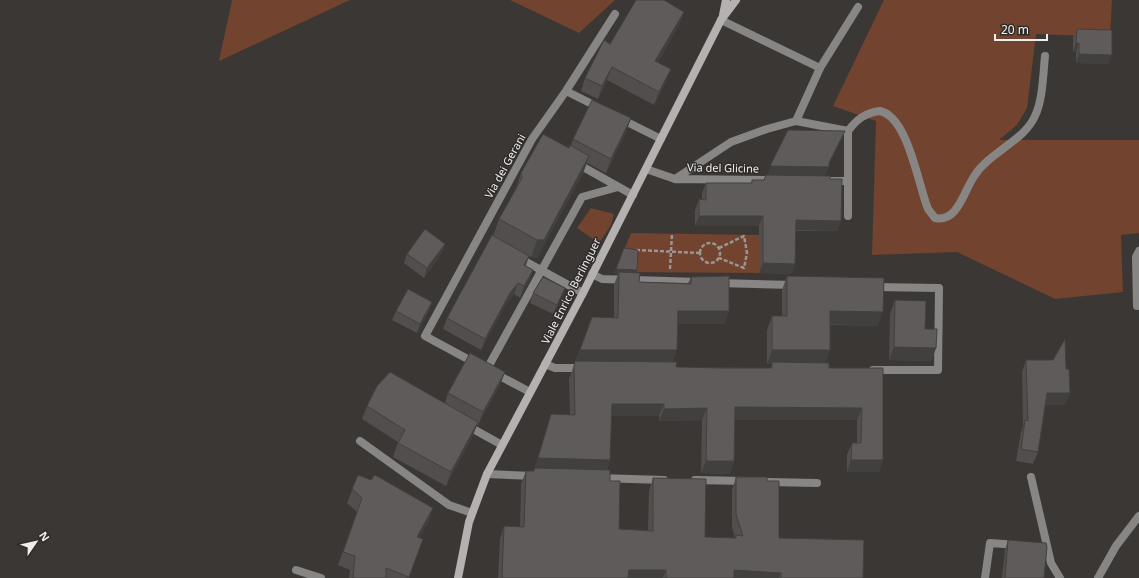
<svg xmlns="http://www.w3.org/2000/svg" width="1139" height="578" font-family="'Noto Sans',sans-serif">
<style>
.green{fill:#72432e}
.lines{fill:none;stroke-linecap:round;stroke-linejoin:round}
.path{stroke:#999695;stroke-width:2.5;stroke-dasharray:4 2;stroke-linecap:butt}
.service{stroke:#878685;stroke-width:8}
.minor{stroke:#878685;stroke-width:8}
.secondary{stroke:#b4b1b0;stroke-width:8}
.wall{fill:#524e4d}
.shaded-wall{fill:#42403f}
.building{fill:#5f5b5a;stroke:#42403f}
.labels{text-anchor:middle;stroke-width:3;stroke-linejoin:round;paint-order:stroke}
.street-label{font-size:11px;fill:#f0eeed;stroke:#302d2b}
</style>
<rect width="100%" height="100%" fill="#3a3735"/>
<path class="green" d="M232 0H350L219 61Z
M510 0H615L579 33Z
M884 0H1112L1110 37 1036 34 1027 108 1017 125 999 140H1139V233L1121 235 1123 292 1055 299 957 252 872 255 876 121 833 106Z
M591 208 614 214 611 225 599 243 577 228Z
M631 233 759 235V273L615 272Z"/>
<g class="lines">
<path class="path" d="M700 253a10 10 0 1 1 20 0a10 10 0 1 1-20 0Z
M719 248 744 236 747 253 744 268 719 258
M636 250 700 253
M670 269 672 234"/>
<path class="service" d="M721 20 820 68"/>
<path class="minor" d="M566 91 600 108
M619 118 661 139
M796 121 820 68 858 7
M848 131V216
M576 163 633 195
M646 169 675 179 766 180
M675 179 731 142 767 129 796 121 848 131C857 119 865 113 880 111 908 117 918 184 928 209L935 218C958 223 964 190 975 175 990 152 1024 141 1035 116 1043 99 1043 75 1045 56
M831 181H848
M519 258 583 293
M592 274 602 279 699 282
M718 283 794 285
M1137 306 1136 257 1139 251
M475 363 425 336 532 139 566 91 615 14
M545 364 555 368H583
M487 369 582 197 618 187
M873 370H938L939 288 874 287
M494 373 530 392
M466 425 502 445
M360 441 449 505 472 513
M487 474 534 476
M1031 477 1051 563 1060 578
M599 478 664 480
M695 480 746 481
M769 482 817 483
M296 570 321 578
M985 578 990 543 1018 545
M1098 578 1116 546 1139 516"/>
<path class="secondary" d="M723 15 726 0
M458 578 469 522 487 474 583 293 721 20 736 0"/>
</g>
<path class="wall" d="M684 12 679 25 658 62 666 82 654 105 607 80 598 99 581 91 585 78 610 44Z
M1077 29 1112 55 1108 64 1076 63V52H1073V38Z
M631 118 626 132 606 173 587 163 583 173 537 258 531 257 529 256 526 266 533 270 529 281 520 298 514 294 506 304 481 350 443 329 447 318 493 236 499 219 515 191 521 173 569 148 571 146 573 139Z
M830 179 838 231H796L795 264 791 274 759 273V226H695V210L699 199 702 200V193L706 183H751L752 180Z
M445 244 441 254 424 278 404 263 407 254Z
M624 248 636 273 639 282 688 283 691 277 729 311 724 324H678L673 362 676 367 770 368 772 364H767V330L772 316H782V290L787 276 878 326 830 325 825 363 829 368H883V460L879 472H847V455L852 443H857V420H735L734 461 730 474 701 473 702 420 659 421V416H611L610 460 607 470 610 481 619 529 648 530 649 491 653 478 705 537 735 538 732 527V490L736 477 767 481 779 538 863 578H498L500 539 504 526 520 527 521 484 526 471H534L547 427 551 414 570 415 569 379 592 317 614 318V285L618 274H614Z
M565 288 562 297 553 314 530 303 533 293Z
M895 300 925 329 936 348 931 361 889 360 890 314Z
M432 302 428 312 417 333 392 320 396 311Z
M1026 360 1066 369 1070 393 1065 405H1045L1038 452 1033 464 1016 461 1021 432 1023 426 1022 372Z
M505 372 500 385 478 425H477L473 435 446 486 393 457 398 442 362 419 367 406 445 403 448 393Z
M358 475 433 508 428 522 419 538 423 539 409 578H349L350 570 338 565 357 512 347 503Z
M1008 540 1044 578H1002L1005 550Z"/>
<path class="shaded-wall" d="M684 12 679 25 651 74 655 61Z
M1076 43H1079L1076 52H1073Z
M1079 54 1112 55 1108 64 1076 63Z
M612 67 607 80 598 99 602 86Z
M671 69 666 82 654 105 659 92Z
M631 118 626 132 606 173 611 159Z
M845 131 842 139 828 167H829L826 175H768L770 166 829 163Z
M589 156 583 173 537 258 531 257 537 240Z
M699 216H763L759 226H695Z
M796 220 841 221 838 231 792 230Z
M445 244 441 254 424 278 427 268Z
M763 263 795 264 791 274 759 273Z
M616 269 637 270 636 274 619 272 618 274H614Z
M533 270 529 281 520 298 524 286Z
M518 283 514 294 506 304 481 350 485 339 510 293Z
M565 288 562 297 553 314 557 305Z
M432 302 428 312 417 333 420 324Z
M678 311H729L724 324H673Z
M830 311 883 312 878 326 825 324Z
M894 347 936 348 931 361 889 360Z
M580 350H677L672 363H575Z
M772 350H830L825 364H767Z
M505 372 500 385 478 425 483 412Z
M1047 393H1070L1065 405H1042Z
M612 404H664L659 416H607Z
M735 407 862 408 857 420H731Z
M707 408 702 420 659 421 664 409Z
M478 422 473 435 446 486 451 472Z
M538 458 610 460 606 472 534 470Z
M851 460H883L879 472H847Z
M706 461H734L730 474 701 473Z
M433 508 428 522 412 550 417 537Z
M629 570H666L663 578H626Z
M734 570 781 573 779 578H731Z"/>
<path class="building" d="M636 0H664L684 12 655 61 671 69 659 92 612 67 602 86 585 78 604 40 610 44Z
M1077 29 1112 30V55L1079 54V43H1076Z
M592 100 631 118 611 159 573 139Z
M788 130 845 131 829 163V167L770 166Z
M543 134 569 148 570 145 589 156 544 240H537L499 219 522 178 521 173Z
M766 175 830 176V179H842L841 221 796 220 795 264 763 263V216H699V199L706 200V183H752V180H764Z
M425 229 445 244 427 268 407 254Z
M492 235 529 256 524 265 533 270 524 286 518 283 510 293 485 339 447 318Z
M624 248 638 250 637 270 616 269Z
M619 272 640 273 639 282 691 284V277L729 276V311H678L677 350H580L592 317 618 318Z
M787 276 884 278 883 312 830 311V350H772V316H787Z
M543 277 565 288 557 305 533 293Z
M408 289 432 302 420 324 396 311Z
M895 300 926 301 925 329H937L936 348 894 347Z
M1065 339 1066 369H1069L1070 393H1047L1038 452 1021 449 1025 420 1028 421 1026 360H1053Z
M470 353 505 372 483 412 448 393Z
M575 361 677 362 676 367 720 368H772V362L829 363V368H883V460H851L852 443H861L862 408 735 407 734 461H706L707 408 664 409V404H612L610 460 538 458 551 414 575 415 574 367Z
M390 372 478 422 451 472 398 443 405 430 367 406 377 386Z
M535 468 610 470V481H620L619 529 653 531V478L706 479 705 537 736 538V535L743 536 736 514V477H767V481H779V538L864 540 863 578H781V573L734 570V578H666V570H629L628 578H502L504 526 524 527 526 471H534Z
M358 475 371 480 375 475 433 508 417 537 423 539 409 577 386 568V578H353L355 556 343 552 362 498 352 489Z
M1008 540 1046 543 1047 547 1044 578H1005Z"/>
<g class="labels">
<g class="street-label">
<text transform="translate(505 166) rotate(-61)" y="4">Via dei Gerani</text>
<text transform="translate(723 168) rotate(1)" y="4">Via del Glicine</text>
<text transform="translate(571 291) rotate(-63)" y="4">Viale Enrico Berlinguer</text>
</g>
</g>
<g transform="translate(36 542) rotate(56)" stroke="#302d2b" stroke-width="3" paint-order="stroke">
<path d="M0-3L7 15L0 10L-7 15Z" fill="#f0eeed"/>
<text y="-6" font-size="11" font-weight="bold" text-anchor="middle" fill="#f0eeed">N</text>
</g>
<path d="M995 34v6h52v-6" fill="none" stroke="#f0eeed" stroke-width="2"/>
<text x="1001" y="34" font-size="12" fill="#f0eeed" stroke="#302d2b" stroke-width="3" paint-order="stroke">20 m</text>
</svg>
